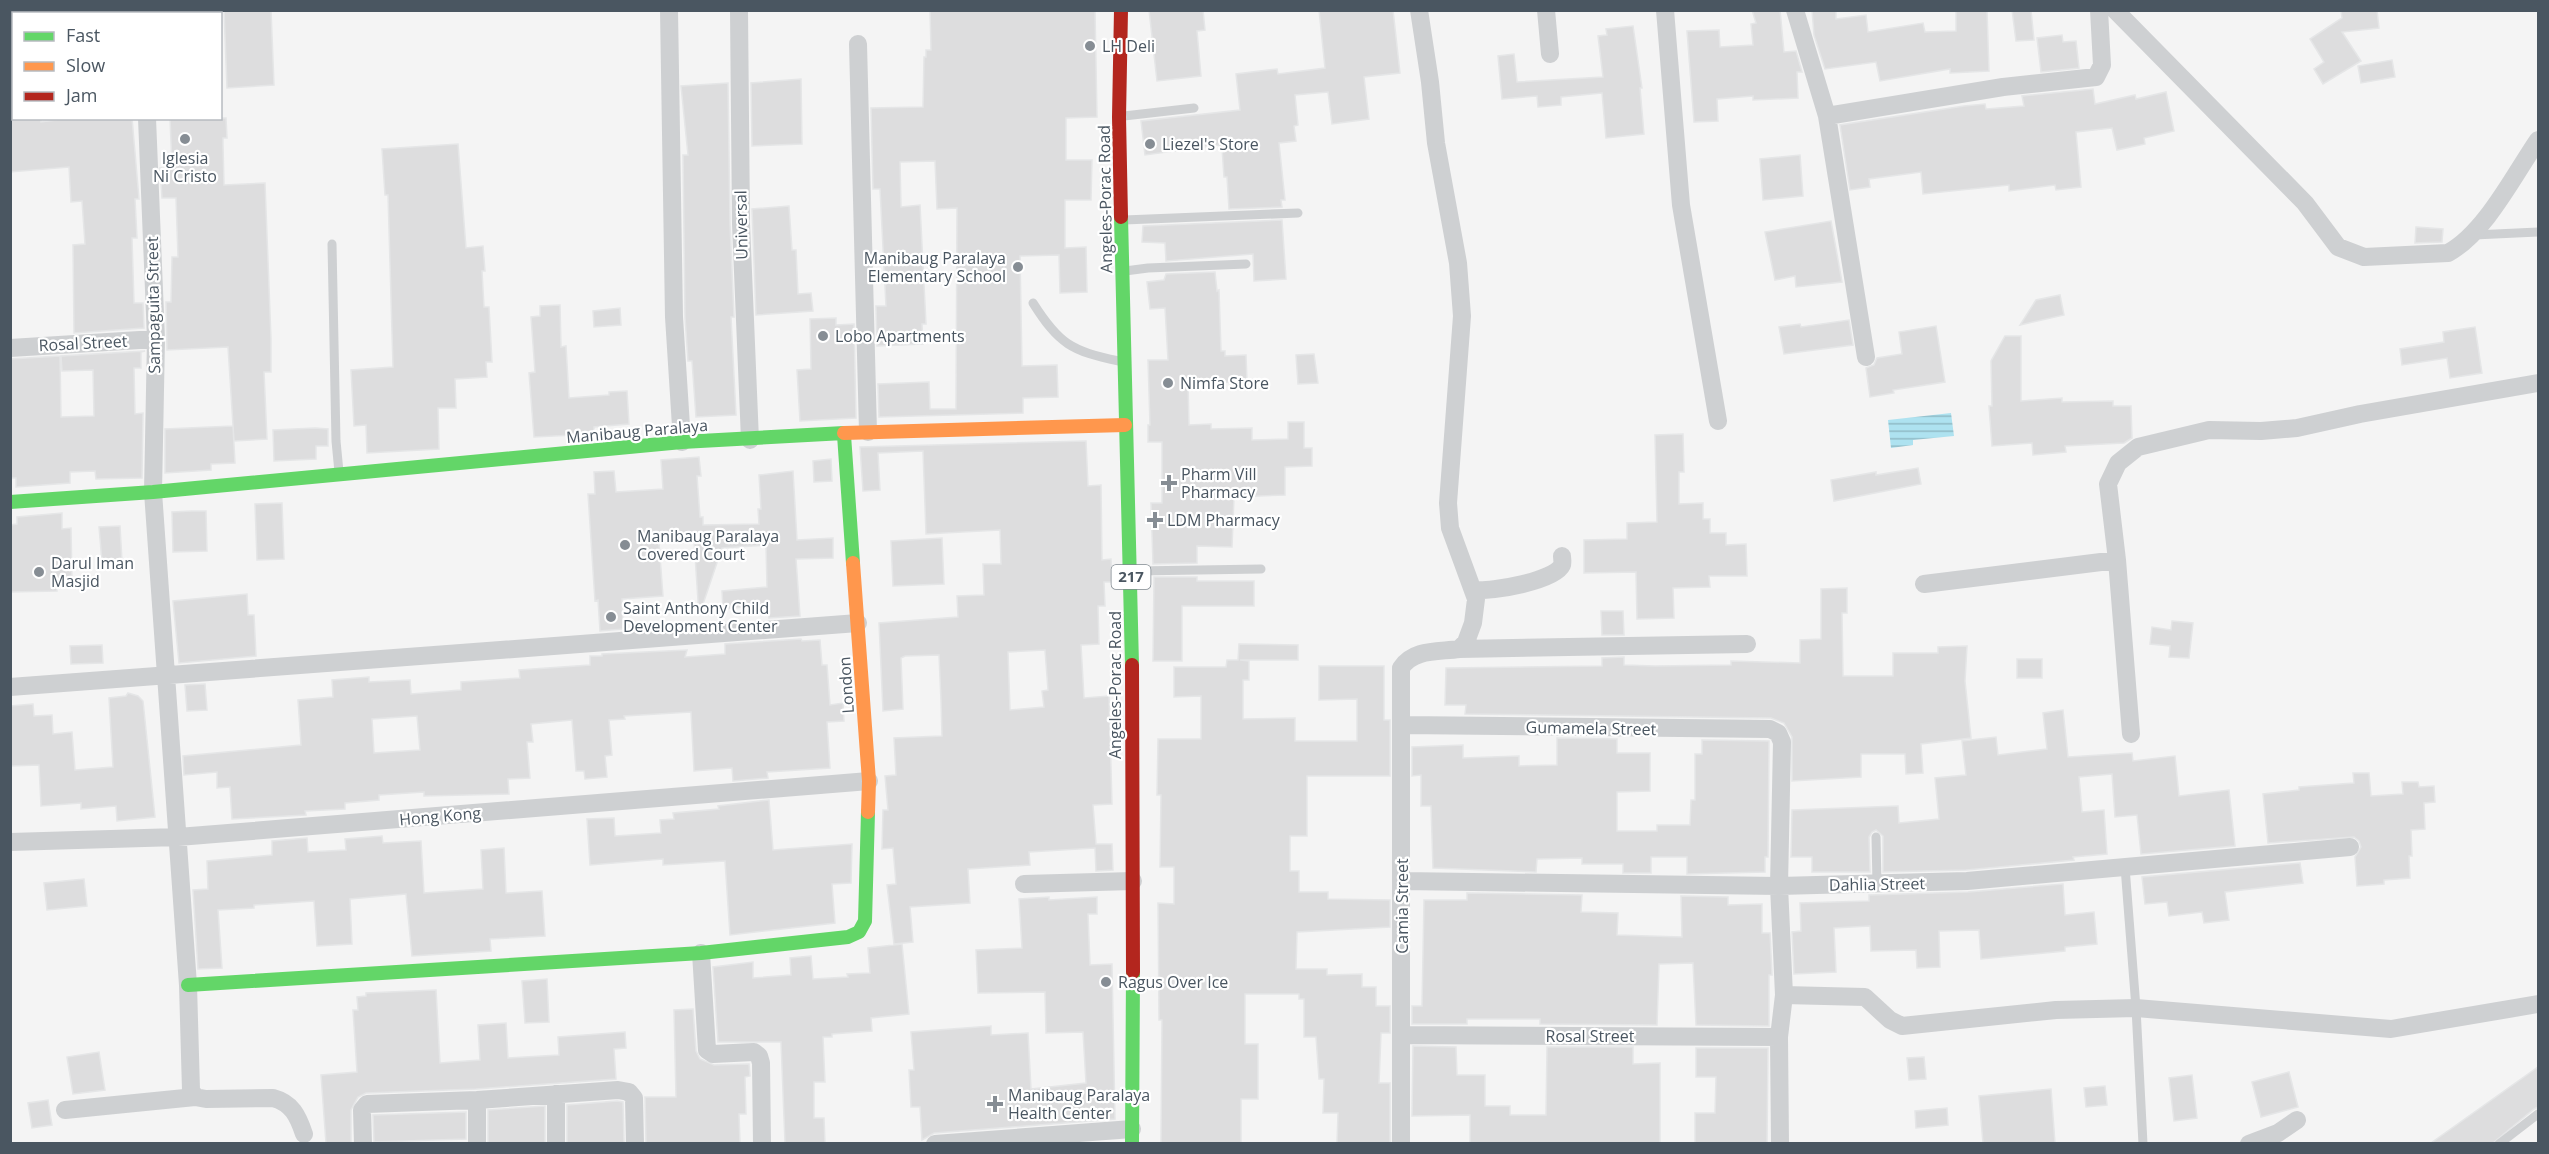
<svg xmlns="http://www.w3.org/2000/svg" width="2549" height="1154" font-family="'Open Sans',sans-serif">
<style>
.water{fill:url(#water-rules)}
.building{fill:#ddddde;stroke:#e5e6e7;stroke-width:1.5;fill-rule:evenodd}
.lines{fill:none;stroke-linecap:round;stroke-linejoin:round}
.lane{stroke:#ced0d2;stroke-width:9}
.street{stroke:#ced0d2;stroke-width:18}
.fast{stroke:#63d668;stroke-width:14}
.slow{stroke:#ff974d;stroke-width:14}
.jam{stroke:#b3261e;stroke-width:14}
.poi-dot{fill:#868d94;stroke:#fff;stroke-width:2}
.labels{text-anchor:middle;stroke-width:4.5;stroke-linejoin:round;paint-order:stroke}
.shield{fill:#fff;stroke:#808990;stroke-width:1.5}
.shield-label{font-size:15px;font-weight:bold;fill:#4a5661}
.poi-label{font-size:16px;fill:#4a5661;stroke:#fff;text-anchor:start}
.street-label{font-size:16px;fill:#4a5661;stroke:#fff}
</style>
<defs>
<pattern id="water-rules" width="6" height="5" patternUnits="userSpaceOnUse" patternTransform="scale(1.5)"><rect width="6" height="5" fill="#aee2f0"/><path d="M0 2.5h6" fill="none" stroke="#90bac6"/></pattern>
</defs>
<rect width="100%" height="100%" fill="#f4f4f4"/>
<path class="water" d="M1951 413 1954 436 1913 440V445L1891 448 1888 420Z"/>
<path class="building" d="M224 10H271L274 85 227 88Z
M930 10H1095L1097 117 1066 118V160H1092L1091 200H1065V248L1086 247 1087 292 1060 293 1059 255 1020 256 1022 366 1057 365 1058 397 1023 398V413L879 417 878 384 929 382 930 409H956L957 208 937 209 935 161 900 162 901 207 920 205 926 324H922L923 344 877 346 876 306H886L880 189H873L871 108 923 107 924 57H926V50H931Z
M1149 10H1203L1205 30 1197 31 1201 76 1157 81Z
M1319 10H1393L1400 73 1364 77 1369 119 1332 124 1328 92 1295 95 1298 125 1294 126 1296 141 1279 143 1285 200H1281L1282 207 1229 209 1227 177H1224L1222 148H1219V145L1145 155 1141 121 1240 110 1236 74 1277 69 1278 74 1325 68Z
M1752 10H1780L1784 52 1796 51 1802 72H1797L1798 98 1753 100V96L1717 99 1718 121 1694 122 1687 31 1719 30 1720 47 1753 45 1751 24 1756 23Z
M1812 10H1836V19L1866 15 1868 32 1923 23 1925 32 1956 31V10H1987L1989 71 1950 73V69L1880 81 1876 62 1825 69 1814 35Z
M2012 10H2031L2034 40 2016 41Z
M2341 10H2377L2379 28 2342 32 2361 61 2323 84 2314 69 2324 62 2310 39 2342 18Z
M1633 26 1642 88H1640L1644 134 1606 138 1602 93 1561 97V105L1538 107 1537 96 1502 99 1498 56 1514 54 1517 82 1603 77 1598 36 1607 35 1606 29Z
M2062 35 2063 42 2076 41 2079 68 2041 72 2037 38Z
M2392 60 2395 77 2361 83 2358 66Z
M801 79 802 144 752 146 751 83Z
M728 83 730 224 734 317H731L736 415 696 417 692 361H688L685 317 683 155H688L681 86Z
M2093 89 2095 104 2135 95 2136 99 2166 92 2174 131 2144 138 2145 144 2117 150 2112 128 2076 132 2081 187 2056 190 2055 185 2009 191V185L1923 194 1921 172 1869 179 1870 187 1850 190 1840 125 1964 106 1985 104 1986 109 2024 106 2022 96Z
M10 118H41V122L73 118H132L139 199H135L137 238H132L134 303H143L144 328 74 333 73 245 85 244 82 201 71 202 69 167 10 172Z
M170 118H226L227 138H223V145L224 185 265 183 271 339V372H264L267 439 234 441 228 347 167 350 166 302H171L172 257H178L176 198H162L160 168 172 167Z
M458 144 466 248 483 246 485 271H482L484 307H489L492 362H486L487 377 455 379 456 408H438L439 449 367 453 366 425 354 426 351 370 393 367 388 195H385L382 149Z
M1800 155 1803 196 1763 200 1760 159Z
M789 206 792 250H796L798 294 811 293 813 311 756 315 752 209Z
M1282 220 1286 279 1254 281 1253 254 1166 261 1165 243 1142 242 1143 226Z
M1831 221 1842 282 1796 287 1795 276 1775 280 1765 232Z
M2416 227 2443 229 2442 242 2415 243Z
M1215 272 1217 291 1219 290 1221 351H1225V356L1246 355 1247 382 1188 383 1189 425 1211 424V429L1252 428V440L1288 439V422H1304V448H1312V466L1285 467V495L1234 497 1232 547 1197 546V563L1153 564 1151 503H1162V442H1148V425H1150L1148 360H1168L1165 308 1150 309 1147 282 1164 280 1166 274Z
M2060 295 2064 315 2020 325 2036 300Z
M560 305 561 347 566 346 569 398 609 395V392L627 391 629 424 594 427V434L534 437 529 373 535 372 531 317 540 316V306Z
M620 308 621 325 594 327 593 311Z
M836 318V325L854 324 856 418 800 421 797 370 811 369 810 319Z
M1849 320 1853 345 1784 354 1779 327 1800 324 1801 327Z
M1936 326 1945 382 1893 390 1894 393 1870 397 1866 368 1874 365 1877 358 1902 354 1899 332Z
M2475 327 2482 373 2450 378 2447 358 2402 365 2400 349 2444 342 2443 332Z
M2005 336H2021V401L2062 398V402L2113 401V406H2131L2132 438 2124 443 2065 446 2066 452 2033 455 2032 443 1992 446 1989 406H1992L1991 361Z
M145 351 141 352V368H134L135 414 143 413 142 478 96 479 95 471 70 472V483L16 487V478H10V359L60 356 61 417 94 416 93 370 62 371 61 356Z
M1314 354 1318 383 1298 384 1296 355Z
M233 426 235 463 211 464V470L165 473V429Z
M315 428 328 429V446H316V459L274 461 273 430Z
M1683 434 1684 472H1679V504L1703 503V519H1710V533H1726V545L1746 544 1747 576H1709L1710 587 1673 588 1674 618 1637 619 1636 572 1584 573V540L1627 539V523L1657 522 1655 435Z
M1086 441 1088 486 1101 485 1102 560 1111 559 1112 582H1104L1105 606H1098L1099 644 1081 645 1084 698 1109 696 1112 804 1093 805 1096 844H1112L1113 870 1096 871 1095 848 1029 852 1030 865 968 869 970 903 910 907 913 942 894 944 887 885 896 884 893 848 882 849 883 810H888L885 776 896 775 894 738 942 736 941 701 939 655 905 656 901 658 903 709 883 711 879 623 958 617 957 596 984 595 983 564H1001L1000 530 926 534 923 451 878 453 880 490 863 491 860 447ZM1045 650 1048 690 1042 691 1044 707 1010 710 1008 652Z
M699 457 701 476H697L700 517H703V525L759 524 758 509H761L759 475 793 471 797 540 833 538V558L796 559 800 616 769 618 768 605 723 609 722 591 767 587 766 545 722 548 699 616 694 540 659 543 663 596 622 599 623 629 600 631 598 600 595 601 588 494H595L594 472 614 471 616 492 663 489 661 460Z
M831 459 832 481 814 482 813 461Z
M1918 468 1921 484 1834 501 1831 480 1876 472V475Z
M282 503 284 559 257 560 255 504Z
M192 511H206L207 551 173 552 172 512Z
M62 513V529L71 528 72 581 56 582 57 591 10 592V525L17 524V517Z
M120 526 122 561 102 562 99 527Z
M942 538 944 584 893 586 891 541Z
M1154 577H1197V581H1254V606H1182V661H1153Z
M1847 588V613H1842L1843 676H1893V653H1938V647L1967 646 1965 681 1971 738 1921 744 1923 773 1906 774 1905 754H1861V777L1792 781V737L1784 723 1771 718 1465 714 1466 705H1445L1446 668 1602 666V658L1624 657V665L1655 666 1731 665V661L1800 663V640L1821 639V589Z
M247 594 248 615H254L256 656 179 663 173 601Z
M1601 611H1623L1624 635H1602Z
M2172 621 2193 623 2189 658 2169 657 2170 646 2150 644 2152 627 2171 630Z
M801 639 802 641 820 640 822 665H827L830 705 843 703 844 721 827 722 830 768 767 772 768 778 733 781 732 768 694 771 691 712 624 716 625 719 609 720 612 755 605 756 607 777 585 779 584 771H576L572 720 531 724 533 742H527L530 778 508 779 509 794 424 796V792L379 795V800L345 803V809L305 811 306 815 232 819 230 787 217 788V772L184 775 183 756 301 745 298 700 333 697 332 680 369 677V682L410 680 411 694 461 690V682L520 678 519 670 590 665V656H602V654L687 650 685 657 725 654V644ZM417 716 420 750 374 753 372 719Z
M1239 644 1298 645V660H1240L1249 661V680H1243V719L1295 718V741H1357V699L1319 700V666H1384V720H1390V776H1307V836H1290V871H1299V892H1328V899L1390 900V927L1297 932 1296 969H1327V975L1362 974V987H1376V1006H1390V1033H1381L1379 1083H1390V1143H1337L1338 1113H1323L1324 1079H1319L1316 1037H1304V999H1299V994H1245V1044H1258V1099H1241V1143H1161L1162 1020H1159L1158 903 1174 904V867H1160L1161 795H1157L1158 739H1201V696L1174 697V667H1226L1227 660H1238Z
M102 645 103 663 71 664 70 646Z
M2017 659H2042V678H2017Z
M205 684 207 710 187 711 185 685Z
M128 693 138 696 143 701 155 817 117 821 116 806 81 809V803L41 806 39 765 10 766V706L33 704 34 716 52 715 53 734 72 732 75 770 113 767 109 698 126 696Z
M2063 710 2068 757 2132 753 2133 761 2175 756 2179 796 2229 790 2235 846 2141 854 2137 815 2115 817 2112 774 2079 777 2082 812 2104 810 2107 854 2073 857 2074 860 1966 870 1883 872V836L1876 830 1872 832 1869 837 1870 872H1812V857H1791L1792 810 1898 806 1899 823 1939 819 1935 778 1966 775 1962 741 1996 737 1998 755 2047 749 2043 713Z
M1557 738 1617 739V753H1650V791L1617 792V831H1657V825H1690L1691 800H1695V754H1702V740L1769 741 1768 857H1765V872L1687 874V857H1651V873H1623V864H1582V858L1537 859 1536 872 1433 868 1431 806H1421V775L1412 776V747L1463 745V758L1519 756V766L1557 765Z
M2353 773H2369L2371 796 2403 794 2402 782H2418L2419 787 2434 786 2435 802 2424 803 2425 829 2411 830 2412 856H2409L2410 878 2384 880V884L2357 886 2355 857 2361 847 2359 841 2354 837 2268 843 2263 794 2299 790V787L2354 783Z
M769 800 773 850 852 844 851 883 832 884 835 923 730 935 725 861 663 865V859L590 865 587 819 614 818 615 836 661 833 660 820 674 819 673 813 719 809 718 806Z
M382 836 383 843 421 841 424 893 483 889 481 850 504 848 506 893 542 891 545 936 490 939 491 951 412 956 406 894 350 899 352 944 317 946 314 901 254 905V908L218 910 222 968 198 969 193 890 208 889 207 861 272 855V841L307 838 308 852 346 850 345 839Z
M2300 863 2303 883 2225 892 2229 920 2204 923 2202 912 2169 916 2167 902 2145 904 2142 877Z
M84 879 87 906 47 910 44 883Z
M2063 884 2065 915 2094 912 2097 944 2065 947V951L1981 959 1979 930 1939 931 1940 967 1917 968 1916 950 1871 951 1870 926 1834 928 1836 972 1794 974 1792 932 1801 931 1800 903 1869 901V895L1968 892Z
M1467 893 1582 895 1581 912 1618 913 1617 935 1682 937 1681 896 1728 897V905L1762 904V933H1770L1772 975H1769V1026L1696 1025 1693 963 1659 964 1657 1025 1540 1024V1019H1467V1024H1412V1006H1422L1424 900H1467Z
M1049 897V900L1097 897V914H1088L1090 965 1112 964 1115 1119 934 1133 922 1140 920 1107H911L909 1070H914L911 1032 991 1026V1035L1028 1033 1031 1089 1086 1083 1083 1032 1046 1033 1045 992 978 993 976 950 1022 948 1019 899Z
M902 944 909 1014 871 1018 872 1031 832 1034V1037H823L825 1082H814V1118H824L825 1143H785L781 1042H718L713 967 753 962V978L791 975 790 958 811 956 813 979 848 977 847 974 870 973 868 948Z
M547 979 549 1022 525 1023 522 981Z
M436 990 440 1063 480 1060 478 1025 506 1023 508 1058 559 1055 558 1037 625 1032 626 1048 614 1049 616 1079 476 1089 366 1093 358 1097 351 1110V1143H326L321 1075 357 1072 353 1010H358L357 997 366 996V993Z
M693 1009 696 1051 700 1059 714 1065 749 1064 750 1076 745 1077 746 1114H739L740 1143H646L645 1097H676L674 1010Z
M1413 1046 1456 1047 1457 1075H1485V1106H1510V1115H1546L1547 1047H1633V1064L1660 1063V1143H1470V1115L1412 1116Z
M1696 1048H1768L1767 1143H1695V1113H1715L1716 1077H1696Z
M99 1052 105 1090 73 1094 67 1057Z
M1924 1057 1926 1079 1909 1080 1907 1058Z
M2538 1067V1107L2534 1109 2493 1143H2431Z
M2289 1072 2298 1107 2261 1117 2252 1082Z
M2192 1075 2197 1118 2174 1121 2169 1078Z
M2105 1086 2107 1105 2086 1107 2084 1088Z
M2051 1089 2055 1143H1983L1979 1096Z
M48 1100 52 1125 32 1128 28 1103Z
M617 1101 623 1102 624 1143H567V1105Z
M545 1106V1143H488V1110Z
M1947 1108 1948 1125 1916 1128 1915 1111Z
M466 1112V1139L374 1142 373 1115Z"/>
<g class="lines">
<path class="lane" d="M1124 116 1194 108
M1124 220 1298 213
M2474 235 2538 232
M332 244 336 441 339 472
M1125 271 1148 268 1246 264
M1033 303C1059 344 1071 351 1119 361
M1136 571 1261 569
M1876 837 1877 884
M2125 867 2136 1008 2143 1144
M2499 1144 2538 1114"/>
<path class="street" d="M143 10V14
M669 10 674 317 682 442
M739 10 741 224 750 440
M1419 10 1430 82 1436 143 1458 263 1462 316 1448 503 1450 528 1476 599 1473 623 1466 642 1459 649
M1546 10 1550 54
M1665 10 1681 205 1718 421
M1795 10 1827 116 1866 357
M2115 10 2305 203 2338 247 2364 257 2448 253C2485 233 2514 175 2538 140
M858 44 868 432
M1827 116 2003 87 2096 77 2102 65 2099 10
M147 118 156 339 153 492 188 985 191 1090 195 1097 206 1099 273 1098C292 1103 298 1116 304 1134
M10 348 156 339
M2117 560 2131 734
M1924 584 2117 560 2108 484 2118 463 2138 447 2209 430 2261 431 2297 428 2360 414 2538 383
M1475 590C1491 592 1555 581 1562 565 1563 563 1562 558 1562 556
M10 687 858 623
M1403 725 1770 729 1778 733 1782 742 1779 886 1784 995 1779 1037 1780 1144
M10 842 178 837 869 781
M1402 881 1779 886 1967 881 2350 847
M1024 884 1133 881
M701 953 707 1050 713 1054 754 1052 759 1056 761 1063 762 1144
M1784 995 1865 997 1890 1020 1902 1026 2056 1010 2136 1008 2391 1029 2538 1004
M1401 1035 1779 1037
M477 1100V1144
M65 1110 195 1097
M363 1144 362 1110 367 1104 477 1100 618 1090 629 1092 634 1098 635 1144
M556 1144V1094
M935 1144 1132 1129
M1401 1144V668C1413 649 1438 652 1459 649L1747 644
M2249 1144 2278 1133 2297 1120"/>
<path class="fast" d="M1121 217 1132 665
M844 435 853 563
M10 502 153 492 682 442 844 433
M188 985 701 953 848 937 859 932 865 921 868 812
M1132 1144 1133 972"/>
<path class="slow" d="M844 433 1125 425
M853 563 869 781 868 812"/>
<path class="jam" d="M1121 217 1119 117 1121 10
M1132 665 1133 972"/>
</g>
<g class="poi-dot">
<circle cx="1090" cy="46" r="6"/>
<circle cx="185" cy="139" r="6"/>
<circle cx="1150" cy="144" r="6"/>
<circle cx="1018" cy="267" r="6"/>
<circle cx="823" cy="336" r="6"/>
<circle cx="1168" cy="383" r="6"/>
<path d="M1166 474h6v6h6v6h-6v6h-6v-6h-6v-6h6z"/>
<path d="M1152 511h6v6h6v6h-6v6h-6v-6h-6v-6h6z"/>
<circle cx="625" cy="545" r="6"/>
<circle cx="39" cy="572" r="6"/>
<circle cx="611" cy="617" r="6"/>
<circle cx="1106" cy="982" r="6"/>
<path d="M992 1095h6v6h6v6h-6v6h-6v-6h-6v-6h6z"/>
</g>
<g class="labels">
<rect class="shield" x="1111.5" y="565" width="39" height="24" rx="4.5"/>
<g class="shield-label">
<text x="1131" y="582">217</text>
</g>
<g class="poi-label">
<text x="1102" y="52">LH Deli</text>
<text x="1162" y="150">Liezel's Store</text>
<text x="185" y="164" text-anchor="middle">Iglesia<tspan x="185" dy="18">Ni Cristo</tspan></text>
<text x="1006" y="264" text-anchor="end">Manibaug Paralaya<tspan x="1006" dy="18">Elementary School</tspan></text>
<text x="835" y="342">Lobo Apartments</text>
<text x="1180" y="389">Nimfa Store</text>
<text x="1181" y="480">Pharm Vill<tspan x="1181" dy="18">Pharmacy</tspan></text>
<text x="1167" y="526">LDM Pharmacy</text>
<text x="637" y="542">Manibaug Paralaya<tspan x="637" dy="18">Covered Court</tspan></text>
<text x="51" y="569">Darul Iman<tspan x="51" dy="18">Masjid</tspan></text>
<text x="623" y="614">Saint Anthony Child<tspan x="623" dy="18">Development Center</tspan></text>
<text x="1118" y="988">Ragus Over Ice</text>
<text x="1008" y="1101">Manibaug Paralaya<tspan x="1008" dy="18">Health Center</tspan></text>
</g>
<g class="street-label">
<text transform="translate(1105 199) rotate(-91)" y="6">Angeles-Porac Road</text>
<text transform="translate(741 225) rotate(-91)" y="6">Universal</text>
<text transform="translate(153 305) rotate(-91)" y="6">Sampaguita Street</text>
<text transform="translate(83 343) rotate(-3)" y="6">Rosal Street</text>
<text transform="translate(637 431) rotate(-5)" y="6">Manibaug Paralaya</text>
<text transform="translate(846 685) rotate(-94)" y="6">London</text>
<text transform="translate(1115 685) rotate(-90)" y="6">Angeles-Porac Road</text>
<text transform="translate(1591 728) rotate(1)" y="6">Gumamela Street</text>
<text transform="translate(440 816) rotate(-5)" y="6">Hong Kong</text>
<text transform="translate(1877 884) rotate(-1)" y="6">Dahlia Street</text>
<text transform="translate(1402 906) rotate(-90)" y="6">Camia Street</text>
<text x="1590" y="1042">Rosal Street</text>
</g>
</g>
<rect width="2549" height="1154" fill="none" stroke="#4a5661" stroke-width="24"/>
<rect x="12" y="12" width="210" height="108" fill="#ffffff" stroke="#b7bbc0" stroke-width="1.5"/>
<rect x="24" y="32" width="30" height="9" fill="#63d668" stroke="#b7bbc0" stroke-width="1.5"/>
<text x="66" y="42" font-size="18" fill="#4a5661">Fast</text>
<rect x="24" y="62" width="30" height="9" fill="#ff974d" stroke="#b7bbc0" stroke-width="1.5"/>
<text x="66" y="72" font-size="18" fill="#4a5661">Slow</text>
<rect x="24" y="92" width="30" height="9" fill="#b3261e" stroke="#b7bbc0" stroke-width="1.5"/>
<text x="66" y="102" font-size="18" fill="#4a5661">Jam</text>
</svg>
